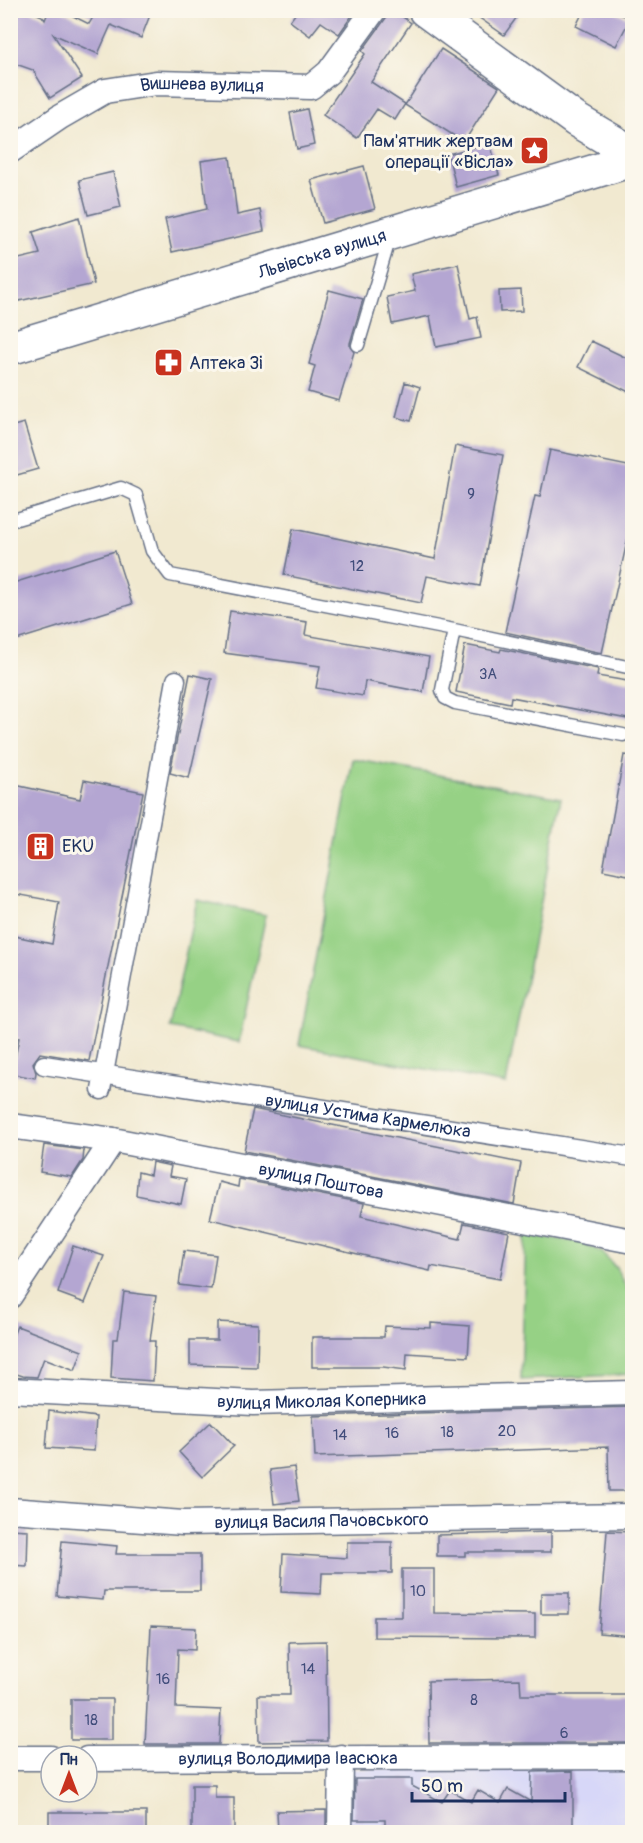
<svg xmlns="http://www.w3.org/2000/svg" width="643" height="1843" font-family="Pangolin,sans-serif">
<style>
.built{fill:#d7d7f8}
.green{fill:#96d185;stroke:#588072;stroke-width:1.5}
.building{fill:#b4a6d2}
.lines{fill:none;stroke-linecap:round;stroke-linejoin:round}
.service-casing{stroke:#667086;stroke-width:15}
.pedestrian-casing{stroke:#667086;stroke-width:21}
.minor-casing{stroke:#667086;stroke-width:27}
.secondary-casing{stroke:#667086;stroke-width:36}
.service{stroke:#fff;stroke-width:12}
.pedestrian{stroke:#fff;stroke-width:18}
.minor{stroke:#fff;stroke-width:24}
.secondary{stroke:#fff;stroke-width:33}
.labels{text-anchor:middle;stroke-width:6;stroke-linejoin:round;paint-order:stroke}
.number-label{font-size:15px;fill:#414d7b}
.street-label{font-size:18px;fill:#1b2f5e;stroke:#fbf7ec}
.poi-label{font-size:18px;fill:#1b2f5e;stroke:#fbf7ec;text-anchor:start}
</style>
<rect width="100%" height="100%" fill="#fbf7ec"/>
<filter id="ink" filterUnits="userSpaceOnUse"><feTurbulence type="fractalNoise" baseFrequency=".0167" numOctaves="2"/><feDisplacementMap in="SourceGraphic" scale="12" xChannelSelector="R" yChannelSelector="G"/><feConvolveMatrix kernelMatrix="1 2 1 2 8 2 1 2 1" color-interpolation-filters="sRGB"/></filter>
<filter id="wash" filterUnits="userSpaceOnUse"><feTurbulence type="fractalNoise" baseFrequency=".008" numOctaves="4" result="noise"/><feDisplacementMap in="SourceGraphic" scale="24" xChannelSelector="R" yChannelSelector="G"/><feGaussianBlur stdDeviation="1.35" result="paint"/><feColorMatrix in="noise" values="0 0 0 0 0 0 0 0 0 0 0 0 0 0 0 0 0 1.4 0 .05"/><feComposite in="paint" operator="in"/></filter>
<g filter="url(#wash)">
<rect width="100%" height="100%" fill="#f1e9d0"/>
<path class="built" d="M632 1767V1832H344V1769Z"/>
<path class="green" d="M353 759 561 798 506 1084 299 1045Z
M197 900 266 915 239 1042 170 1028Z
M526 1235 582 1242 603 1253 616 1268 632 1297V1374L521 1380Z"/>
<g id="blocks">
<path class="building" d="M16 10H28L42 16 45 20 49 10H61L89 24 93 17 78 10H152L141 38 111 25 98 54 53 34 82 78 50 98 33 70 10 62V27Z
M298 10H356L339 34 321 22 310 36 290 21Z
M388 10H393L411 23 371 82 405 104 395 120 377 109 357 138 323 115 365 54 362 51 386 18Z
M468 10H522L504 35Z
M584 10H612L630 19 616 46 576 26Z
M441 49 499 87 464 142 405 105Z
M307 109 314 145 297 149 290 113Z
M490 143 499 175 456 187 448 154Z
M230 157 237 215 260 210 264 231 172 252 165 219 207 209 201 161Z
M364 166 375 209 323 223 311 180Z
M113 172 121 207 88 215 79 180Z
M79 217 94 284 10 303V261L40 254 33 232Z
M458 264 470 319 477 317 481 338 436 347 430 316 392 324 387 297 415 291 411 274Z
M329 290 363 299 350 343V347L354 352 339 401 308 392 315 366 309 364Z
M521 290 522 311 500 312 499 291Z
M591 341 633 361V394L578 367Z
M405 382 420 387 411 421 396 417Z
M24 423 38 469 10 477V427Z
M455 446 503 455 480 586 427 576 421 603 284 575 293 529 435 559Z
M550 450 633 467V515L602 653 505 632 535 496 540 497Z
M115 551 132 604 10 642V584Z
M230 611 307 622 305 635 429 657 423 692 365 681 363 696 316 688 320 666 224 653Z
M465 645 500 652 501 649 598 669 597 676 633 682V720L511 697 510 703 456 692Z
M190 674 212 679 189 778 170 773Z
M624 755 633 756V876L603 870Z
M84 780 143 792 89 1061 40 1053 33 1063 36 1073 35 1078 12 1074 19 1038 10 1037V935L52 944 59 902 10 893V784L80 799Z
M253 1109 521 1163 514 1204 244 1151Z
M44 1145 84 1150 83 1160 72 1177 40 1172Z
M152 1162 171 1166 169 1176 186 1179 181 1204 136 1195 138 1172 150 1175Z
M239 1179 364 1203 361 1216 460 1239 464 1223 509 1232 500 1279 431 1266 430 1271 210 1219 219 1182 238 1187Z
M73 1246 104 1256 85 1303 58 1293Z
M184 1251 216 1255 211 1289 179 1285Z
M124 1292 156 1296 150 1341H155L153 1381 111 1378 113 1339H118Z
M217 1322 258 1324 257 1367 190 1365V1340H217Z
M431 1323 470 1326 468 1357 407 1353 406 1370 383 1367H312V1337H384L385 1326 431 1328Z
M17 1326 82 1351 75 1370 44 1358 37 1377 23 1376 10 1372V1343Z
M633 1407V1491H609L608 1447 315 1457 313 1416Z
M49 1411 96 1417 94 1451 46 1448Z
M211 1422 234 1446 202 1477 179 1452Z
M294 1467 299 1501 274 1504 270 1470Z
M10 1529 28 1530 27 1566 10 1565Z
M607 1531 633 1532V1636L599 1633Z
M551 1532V1552H465V1556H437V1535Z
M62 1541 117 1546 116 1554H200V1591H104L103 1600 57 1596Z
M347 1542H392V1573H322L321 1594 281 1592 283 1554 347 1558Z
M402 1569H434V1613L535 1614V1638L374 1637V1617H402Z
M541 1593H569V1614H541Z
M151 1626 196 1628 195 1650 178 1649 176 1708 221 1710 219 1744H145Z
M326 1641 327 1741 259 1742 258 1695H290L289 1642Z
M520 1679 521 1695H633V1743H429L428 1681Z
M71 1699H112V1740H71Z
M573 1771V1833H385V1820H354L355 1779H412V1786L442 1802 450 1790 471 1802 478 1790 500 1803 508 1789 531 1802 532 1772Z
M192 1785H215V1798H234V1833H192Z
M326 1810V1833H278L277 1811Z
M49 1812H146V1833H49Z"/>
</g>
</g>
<g filter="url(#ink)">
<use href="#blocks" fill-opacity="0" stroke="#667086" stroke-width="1.5"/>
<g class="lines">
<defs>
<path id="service" d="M358 345 390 237
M10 521 121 488 136 495 152 551 170 575 454 630 632 668
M454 630 442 690 445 698 455 703 623 735"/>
<g id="pedestrian">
<path id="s1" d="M44 1065 632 1157"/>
<path d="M101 1090 176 680"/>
</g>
<g id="minor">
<path id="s2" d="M10 151 60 117 105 91 156 83 311 87 329 72 374 10"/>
<path id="s3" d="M10 1126 113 1140 632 1241"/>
<path d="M10 1296 113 1140"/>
<path id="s4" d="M10 1390 253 1403 632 1393"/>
<path id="s5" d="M10 1510 183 1523 632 1516"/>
<path d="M10 1758H51"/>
<path id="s6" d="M87 1759 632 1757"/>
<path d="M340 1832 341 1757"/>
</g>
<g id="secondary">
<path d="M425 10 576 120 632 153"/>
<path id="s7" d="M10 348 632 160"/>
</g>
</defs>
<use href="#service" class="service-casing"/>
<use href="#pedestrian" class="pedestrian-casing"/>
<use href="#minor" class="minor-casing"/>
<use href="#secondary" class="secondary-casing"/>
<use href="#service" class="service"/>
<use href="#pedestrian" class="pedestrian"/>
<use href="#minor" class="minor"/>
<use href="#secondary" class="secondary"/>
</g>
</g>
<defs>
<symbol id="sight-square" viewBox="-11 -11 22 22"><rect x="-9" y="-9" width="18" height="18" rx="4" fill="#c8321e" stroke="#fbf7ec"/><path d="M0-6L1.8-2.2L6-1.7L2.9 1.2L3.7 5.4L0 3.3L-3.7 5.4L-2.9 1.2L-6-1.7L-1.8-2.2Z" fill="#fff"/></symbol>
<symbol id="pharmacy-square" viewBox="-11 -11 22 22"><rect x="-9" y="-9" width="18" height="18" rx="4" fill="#c8321e" stroke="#fbf7ec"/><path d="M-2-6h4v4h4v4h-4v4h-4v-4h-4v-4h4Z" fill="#fff"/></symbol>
<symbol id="building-square" viewBox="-11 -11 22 22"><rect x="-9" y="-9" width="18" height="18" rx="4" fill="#c8321e" stroke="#fbf7ec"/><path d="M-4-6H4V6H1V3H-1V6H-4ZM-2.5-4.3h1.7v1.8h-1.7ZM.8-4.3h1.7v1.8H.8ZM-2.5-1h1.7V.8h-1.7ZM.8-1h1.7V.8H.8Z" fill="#fff"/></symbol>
</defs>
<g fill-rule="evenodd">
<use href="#sight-square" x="518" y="134" width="33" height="33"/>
<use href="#pharmacy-square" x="152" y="346" width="33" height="33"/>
<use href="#building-square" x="24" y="830" width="33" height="33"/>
</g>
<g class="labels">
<g class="number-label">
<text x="471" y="499">9</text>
<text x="357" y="571">12</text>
<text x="488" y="679">3А</text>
<text x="507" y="1436">20</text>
<text x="447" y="1437">18</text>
<text x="392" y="1438">16</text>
<text x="340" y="1440">14</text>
<text x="418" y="1596">10</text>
<text x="308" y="1674">14</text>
<text x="163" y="1684">16</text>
<text x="474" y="1705">8</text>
<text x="91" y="1725">18</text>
<text x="564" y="1738">6</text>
</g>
<g class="street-label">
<text dy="6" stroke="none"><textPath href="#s2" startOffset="210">Вишнева вулиця</textPath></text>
<text dy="6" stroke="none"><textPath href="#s7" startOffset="326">Львівська вулиця</textPath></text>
<text dy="6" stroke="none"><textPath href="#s1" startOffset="328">вулиця Устима Кармелюка</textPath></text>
<text dy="6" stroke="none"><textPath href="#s3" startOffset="316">вулиця Поштова</textPath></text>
<text dy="6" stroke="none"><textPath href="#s4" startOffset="312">вулиця Миколая Коперника</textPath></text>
<text dy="6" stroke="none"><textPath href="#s5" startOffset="312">вулиця Василя Пачовського</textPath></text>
<text dy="6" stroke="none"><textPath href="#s6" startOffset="201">вулиця Володимира Івасюка</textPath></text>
</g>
<g class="poi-label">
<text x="513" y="147" text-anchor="end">Пам'ятник жертвам<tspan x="513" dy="21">операції «Вісла»</tspan></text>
<text x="189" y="369">Аптека 3і</text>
<text x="62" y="852">EKU</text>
</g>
</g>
<rect width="643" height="1843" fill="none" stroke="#fbf7ec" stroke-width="36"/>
<g transform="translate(69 1774)"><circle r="28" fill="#fbf7ec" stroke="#a1a7b3" stroke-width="1.5"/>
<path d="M0-4.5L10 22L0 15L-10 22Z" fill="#c8321e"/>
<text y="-9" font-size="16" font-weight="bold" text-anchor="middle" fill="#1b2f5e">Пн</text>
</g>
<path d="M412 1792v9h153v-9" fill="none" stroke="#1b2f5e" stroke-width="3"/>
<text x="421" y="1792" font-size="18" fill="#1b2f5e" stroke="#fbf7ec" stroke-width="4.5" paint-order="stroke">50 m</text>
</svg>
